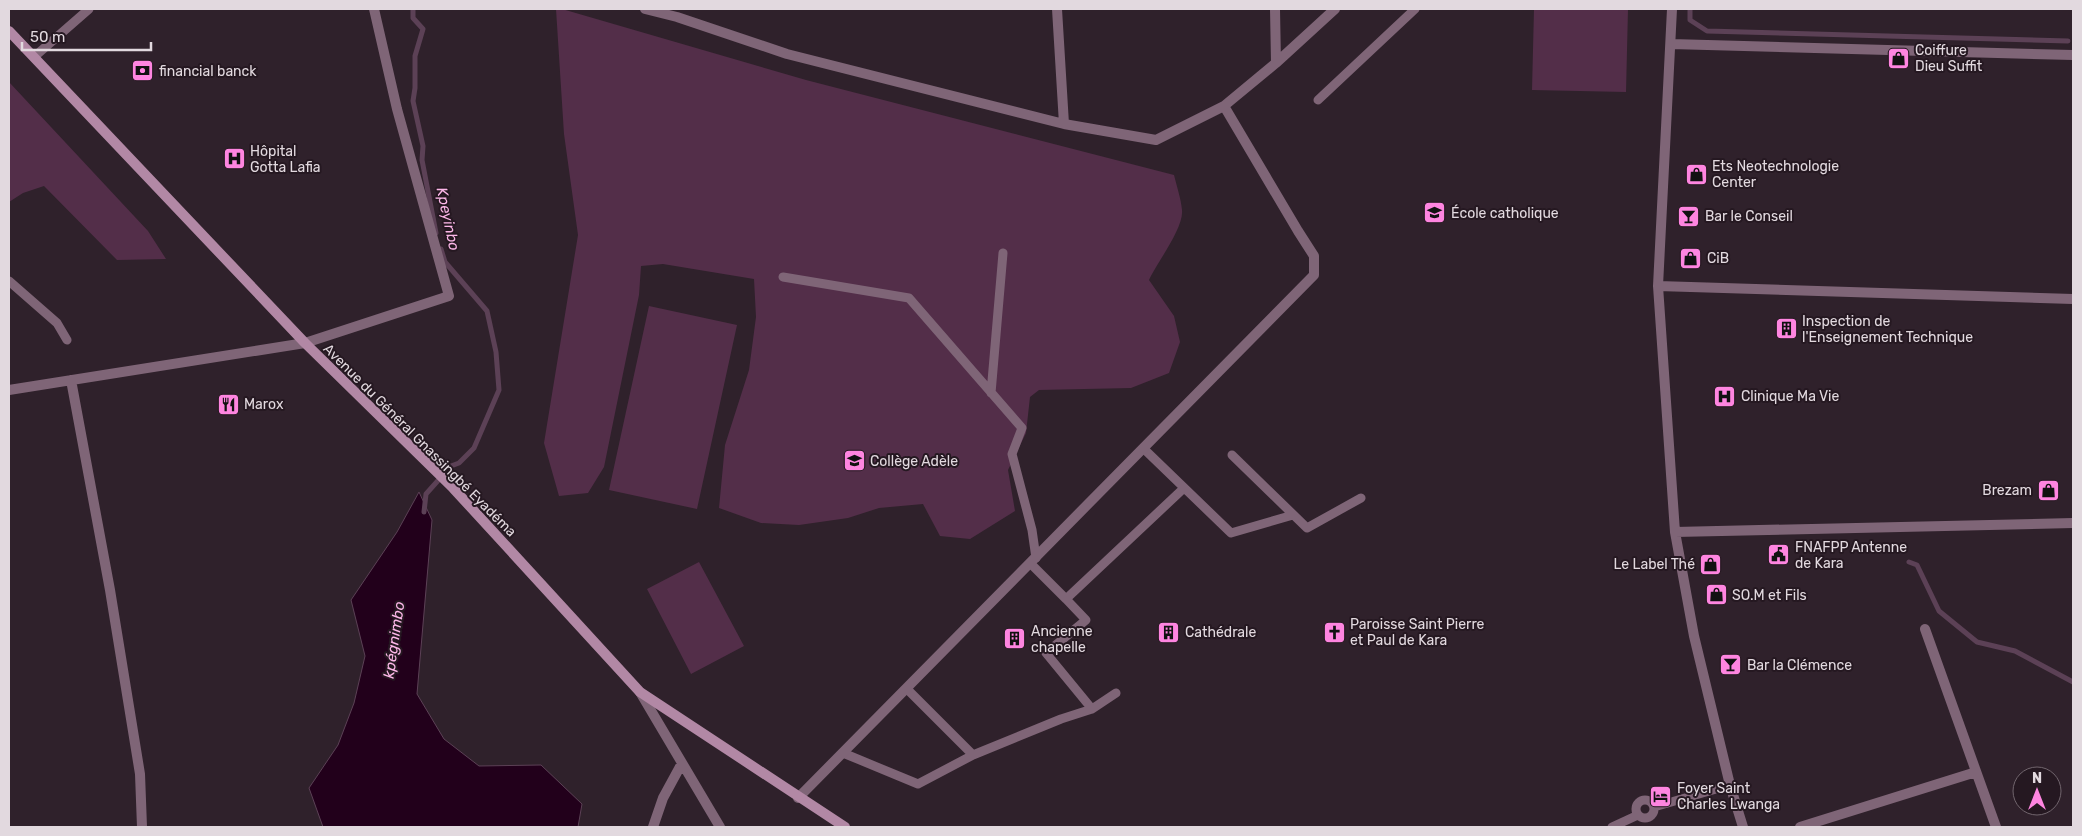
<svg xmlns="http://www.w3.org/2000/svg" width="2082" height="836" font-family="Rubik,sans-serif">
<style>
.green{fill:#532e49}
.water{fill:#22001b;stroke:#5c4156}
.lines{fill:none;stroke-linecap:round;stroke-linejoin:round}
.stream{stroke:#5c4156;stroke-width:5}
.service{stroke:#7f6577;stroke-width:9}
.minor{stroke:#7f6577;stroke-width:10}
.secondary{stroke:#b288a5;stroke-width:10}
.labels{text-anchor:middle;stroke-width:4;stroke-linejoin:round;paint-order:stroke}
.poi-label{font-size:14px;fill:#e2d9df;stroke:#251821;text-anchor:start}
.street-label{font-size:14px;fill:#e2d9df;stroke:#251821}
.water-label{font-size:15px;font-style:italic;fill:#fcb7e8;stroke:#251821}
</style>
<rect width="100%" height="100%" fill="#2f212b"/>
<path class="green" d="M556 9H562L806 80 1174 175C1177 187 1181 199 1182 210 1184 228 1156 264 1149 280L1174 316 1180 342 1169 373 1131 388 1039 390 1030 397 1026 433 1008 470 1015 511 970 539 940 536 923 504 879 508 848 518 799 525 761 523 719 508 725 445 749 370 756 317 754 279 663 264 641 266 639 295 604 467 588 493 559 496 544 443 578 235 564 134Z
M1534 9H1628L1626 92 1532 90Z
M9 82 148 231 166 259 117 260 44 186 23 193 9 202Z
M649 306 737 325 697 509 609 490Z
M699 562 744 646 691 674 647 589Z"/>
<path class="water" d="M419 492 432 520 417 694 444 739 479 766 541 765 582 804 578 827H323L309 788 338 745 354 703 365 656 351 600 397 532Z"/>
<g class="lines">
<path class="stream" d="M413 9V18L423 29 415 56V88L413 101 423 146 422 160 436 233
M1690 9V20L1707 31 2068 41
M424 512 426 494 451 466 459 463 474 448 499 390 496 352 487 311 445 262 441 249
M1909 562 1917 565 1939 611 1977 642 2015 651 2073 682"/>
<path class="service" d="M34 57 89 9
M1318 100 1415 9
M783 277 909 298 1022 428 1012 454 1032 530 1036 558
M9 281 57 323 67 340
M991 393 1003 253
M1144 449 1231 533 1293 515
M1232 455 1307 528 1361 498
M1031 564 1066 599 1184 488
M1066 599 1086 620 1046 653 1092 709 1116 693
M907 689 973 755 1061 719 1092 709
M843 753 918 784 973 755
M1636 809a9 9 0 1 1 18 0a9 9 0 1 1-18 0Z
M1654 807 1730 785
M1612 827 1638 815"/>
<path class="minor" d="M645 9 677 17 787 54 1064 124 1156 140 1224 106 1276 63 1335 9
M1057 9 1064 124
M1275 9 1276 63
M1672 9 1658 286 1675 532 1694 636 1730 785 1743 827
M1671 44 2073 55
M1658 286 2073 299
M71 380 110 590 140 774 142 827
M9 390 305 343 449 296 397 109 374 9
M1675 532 2073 523
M1925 629 1996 827
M640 692 720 827
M798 798 1314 275V256L1298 231 1224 106
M653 827 663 798 682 763
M1800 827 1976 772"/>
<path class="secondary" d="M9 31 305 343 453 488 640 692 845 827"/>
</g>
<defs>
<symbol id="shop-square" viewBox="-11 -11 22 22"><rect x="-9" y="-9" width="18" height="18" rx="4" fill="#fe85e0" stroke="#251821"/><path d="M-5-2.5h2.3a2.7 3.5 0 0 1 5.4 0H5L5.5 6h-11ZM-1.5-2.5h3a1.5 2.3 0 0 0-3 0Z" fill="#111"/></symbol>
<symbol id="bank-square" viewBox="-11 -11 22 22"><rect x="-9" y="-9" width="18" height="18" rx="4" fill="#fe85e0" stroke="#251821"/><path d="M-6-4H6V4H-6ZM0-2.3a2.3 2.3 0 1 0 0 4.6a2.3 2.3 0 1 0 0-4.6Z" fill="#111"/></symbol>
<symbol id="hospital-square" viewBox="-11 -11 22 22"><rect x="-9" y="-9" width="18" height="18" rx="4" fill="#fe85e0" stroke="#251821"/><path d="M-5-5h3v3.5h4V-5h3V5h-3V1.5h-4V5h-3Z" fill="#111"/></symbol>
<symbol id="school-square" viewBox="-11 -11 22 22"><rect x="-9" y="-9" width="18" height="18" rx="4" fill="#fe85e0" stroke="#251821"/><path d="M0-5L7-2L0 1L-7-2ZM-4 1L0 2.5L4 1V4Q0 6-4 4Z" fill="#111"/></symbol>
<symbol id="bar-square" viewBox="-11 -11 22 22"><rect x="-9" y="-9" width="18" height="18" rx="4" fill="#fe85e0" stroke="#251821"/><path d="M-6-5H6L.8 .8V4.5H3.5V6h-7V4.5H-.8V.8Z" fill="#111"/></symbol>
<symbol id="building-square" viewBox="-11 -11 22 22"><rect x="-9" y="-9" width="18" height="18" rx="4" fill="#fe85e0" stroke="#251821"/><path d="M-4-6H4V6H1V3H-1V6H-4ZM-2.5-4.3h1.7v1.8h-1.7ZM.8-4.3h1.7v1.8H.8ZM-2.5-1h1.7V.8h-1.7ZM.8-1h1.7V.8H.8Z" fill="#111"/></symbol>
<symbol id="restaurant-square" viewBox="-11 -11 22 22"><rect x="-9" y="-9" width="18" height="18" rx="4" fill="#fe85e0" stroke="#251821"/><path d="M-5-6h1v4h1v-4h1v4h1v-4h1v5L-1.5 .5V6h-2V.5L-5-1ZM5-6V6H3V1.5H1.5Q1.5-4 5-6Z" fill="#111"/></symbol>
<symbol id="civic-square" viewBox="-11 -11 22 22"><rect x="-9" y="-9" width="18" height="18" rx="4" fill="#fe85e0" stroke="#251821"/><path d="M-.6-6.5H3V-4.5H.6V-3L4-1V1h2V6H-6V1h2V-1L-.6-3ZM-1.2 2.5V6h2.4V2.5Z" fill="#111"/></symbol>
<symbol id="church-square" viewBox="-11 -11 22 22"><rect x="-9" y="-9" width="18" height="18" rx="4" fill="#fe85e0" stroke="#251821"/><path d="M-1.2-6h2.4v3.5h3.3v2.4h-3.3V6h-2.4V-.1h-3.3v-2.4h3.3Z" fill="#111"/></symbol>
<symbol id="hotel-square" viewBox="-11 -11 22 22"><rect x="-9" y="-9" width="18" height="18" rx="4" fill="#fe85e0" stroke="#251821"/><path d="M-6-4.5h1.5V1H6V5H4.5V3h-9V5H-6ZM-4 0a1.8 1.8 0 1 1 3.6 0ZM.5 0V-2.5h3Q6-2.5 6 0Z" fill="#111"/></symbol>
</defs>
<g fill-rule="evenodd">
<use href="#shop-square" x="1886" y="46" width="25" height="25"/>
<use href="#bank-square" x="130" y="58" width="25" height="25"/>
<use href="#hospital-square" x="222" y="146" width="25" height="25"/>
<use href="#shop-square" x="1684" y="162" width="25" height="25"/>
<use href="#school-square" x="1422" y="200" width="25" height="25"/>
<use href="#bar-square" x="1676" y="204" width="25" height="25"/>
<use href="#shop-square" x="1678" y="246" width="25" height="25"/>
<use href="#building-square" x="1774" y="316" width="25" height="25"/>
<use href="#hospital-square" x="1712" y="384" width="25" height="25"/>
<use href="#restaurant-square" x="216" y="392" width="25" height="25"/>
<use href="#school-square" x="842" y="448" width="25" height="25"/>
<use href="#shop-square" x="2036" y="478" width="25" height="25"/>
<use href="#civic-square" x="1766" y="542" width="25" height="25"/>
<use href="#shop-square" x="1698" y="552" width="25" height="25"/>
<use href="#shop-square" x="1704" y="582" width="25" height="25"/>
<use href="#building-square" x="1156" y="620" width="25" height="25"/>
<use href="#church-square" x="1322" y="620" width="25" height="25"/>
<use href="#building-square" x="1002" y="626" width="25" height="25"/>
<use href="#bar-square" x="1718" y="652" width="25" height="25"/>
<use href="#hotel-square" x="1648" y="784" width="25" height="25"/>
</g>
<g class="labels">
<g class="poi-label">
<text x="1915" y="55">Coiffure<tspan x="1915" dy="16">Dieu Suffit</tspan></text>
<text x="159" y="76">financial banck</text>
<text x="250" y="156">Hôpital<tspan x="250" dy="16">Gotta Lafia</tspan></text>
<text x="1712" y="171">Ets Neotechnologie<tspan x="1712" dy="16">Center</tspan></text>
<text x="1451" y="218">École catholique</text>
<text x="1705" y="221">Bar le Conseil</text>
<text x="1707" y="263">CiB</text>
<text x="1802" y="326">Inspection de<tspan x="1802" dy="16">l'Enseignement Technique</tspan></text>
<text x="1741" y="401">Clinique Ma Vie</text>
<text x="244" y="409">Marox</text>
<text x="870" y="466">Collège Adèle</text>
<text x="2032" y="495" text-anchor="end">Brezam</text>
<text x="1795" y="552">FNAFPP Antenne<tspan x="1795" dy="16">de Kara</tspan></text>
<text x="1695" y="569" text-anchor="end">Le Label Thé</text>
<text x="1732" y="600">SO.M et Fils</text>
<text x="1350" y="629">Paroisse Saint Pierre<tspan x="1350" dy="16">et Paul de Kara</tspan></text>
<text x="1031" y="636">Ancienne<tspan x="1031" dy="16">chapelle</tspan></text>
<text x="1185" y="637">Cathédrale</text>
<text x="1747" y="670">Bar la Clémence</text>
<text x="1677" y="793">Foyer Saint<tspan x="1677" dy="16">Charles Lwanga</tspan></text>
</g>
<g class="street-label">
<text transform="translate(420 440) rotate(45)" y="5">Avenue du Général Gnassingbé Eyadéma</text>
</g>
<g class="water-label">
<text transform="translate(448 219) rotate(78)" y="5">Kpeyinbo</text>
<text transform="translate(394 640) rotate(-82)" y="5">kpégnimbo</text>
</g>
</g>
<rect width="2082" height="836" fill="none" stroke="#e2d9df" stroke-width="20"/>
<g transform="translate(2037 791)"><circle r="24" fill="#251821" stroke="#71656d"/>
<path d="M0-4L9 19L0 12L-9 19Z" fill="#fe85e0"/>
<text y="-8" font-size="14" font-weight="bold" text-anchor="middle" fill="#e2d9df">N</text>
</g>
<path d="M22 42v8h129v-8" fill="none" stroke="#e2d9df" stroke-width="2.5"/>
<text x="30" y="42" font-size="15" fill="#e2d9df" stroke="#251821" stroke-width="4" paint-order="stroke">50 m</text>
</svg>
